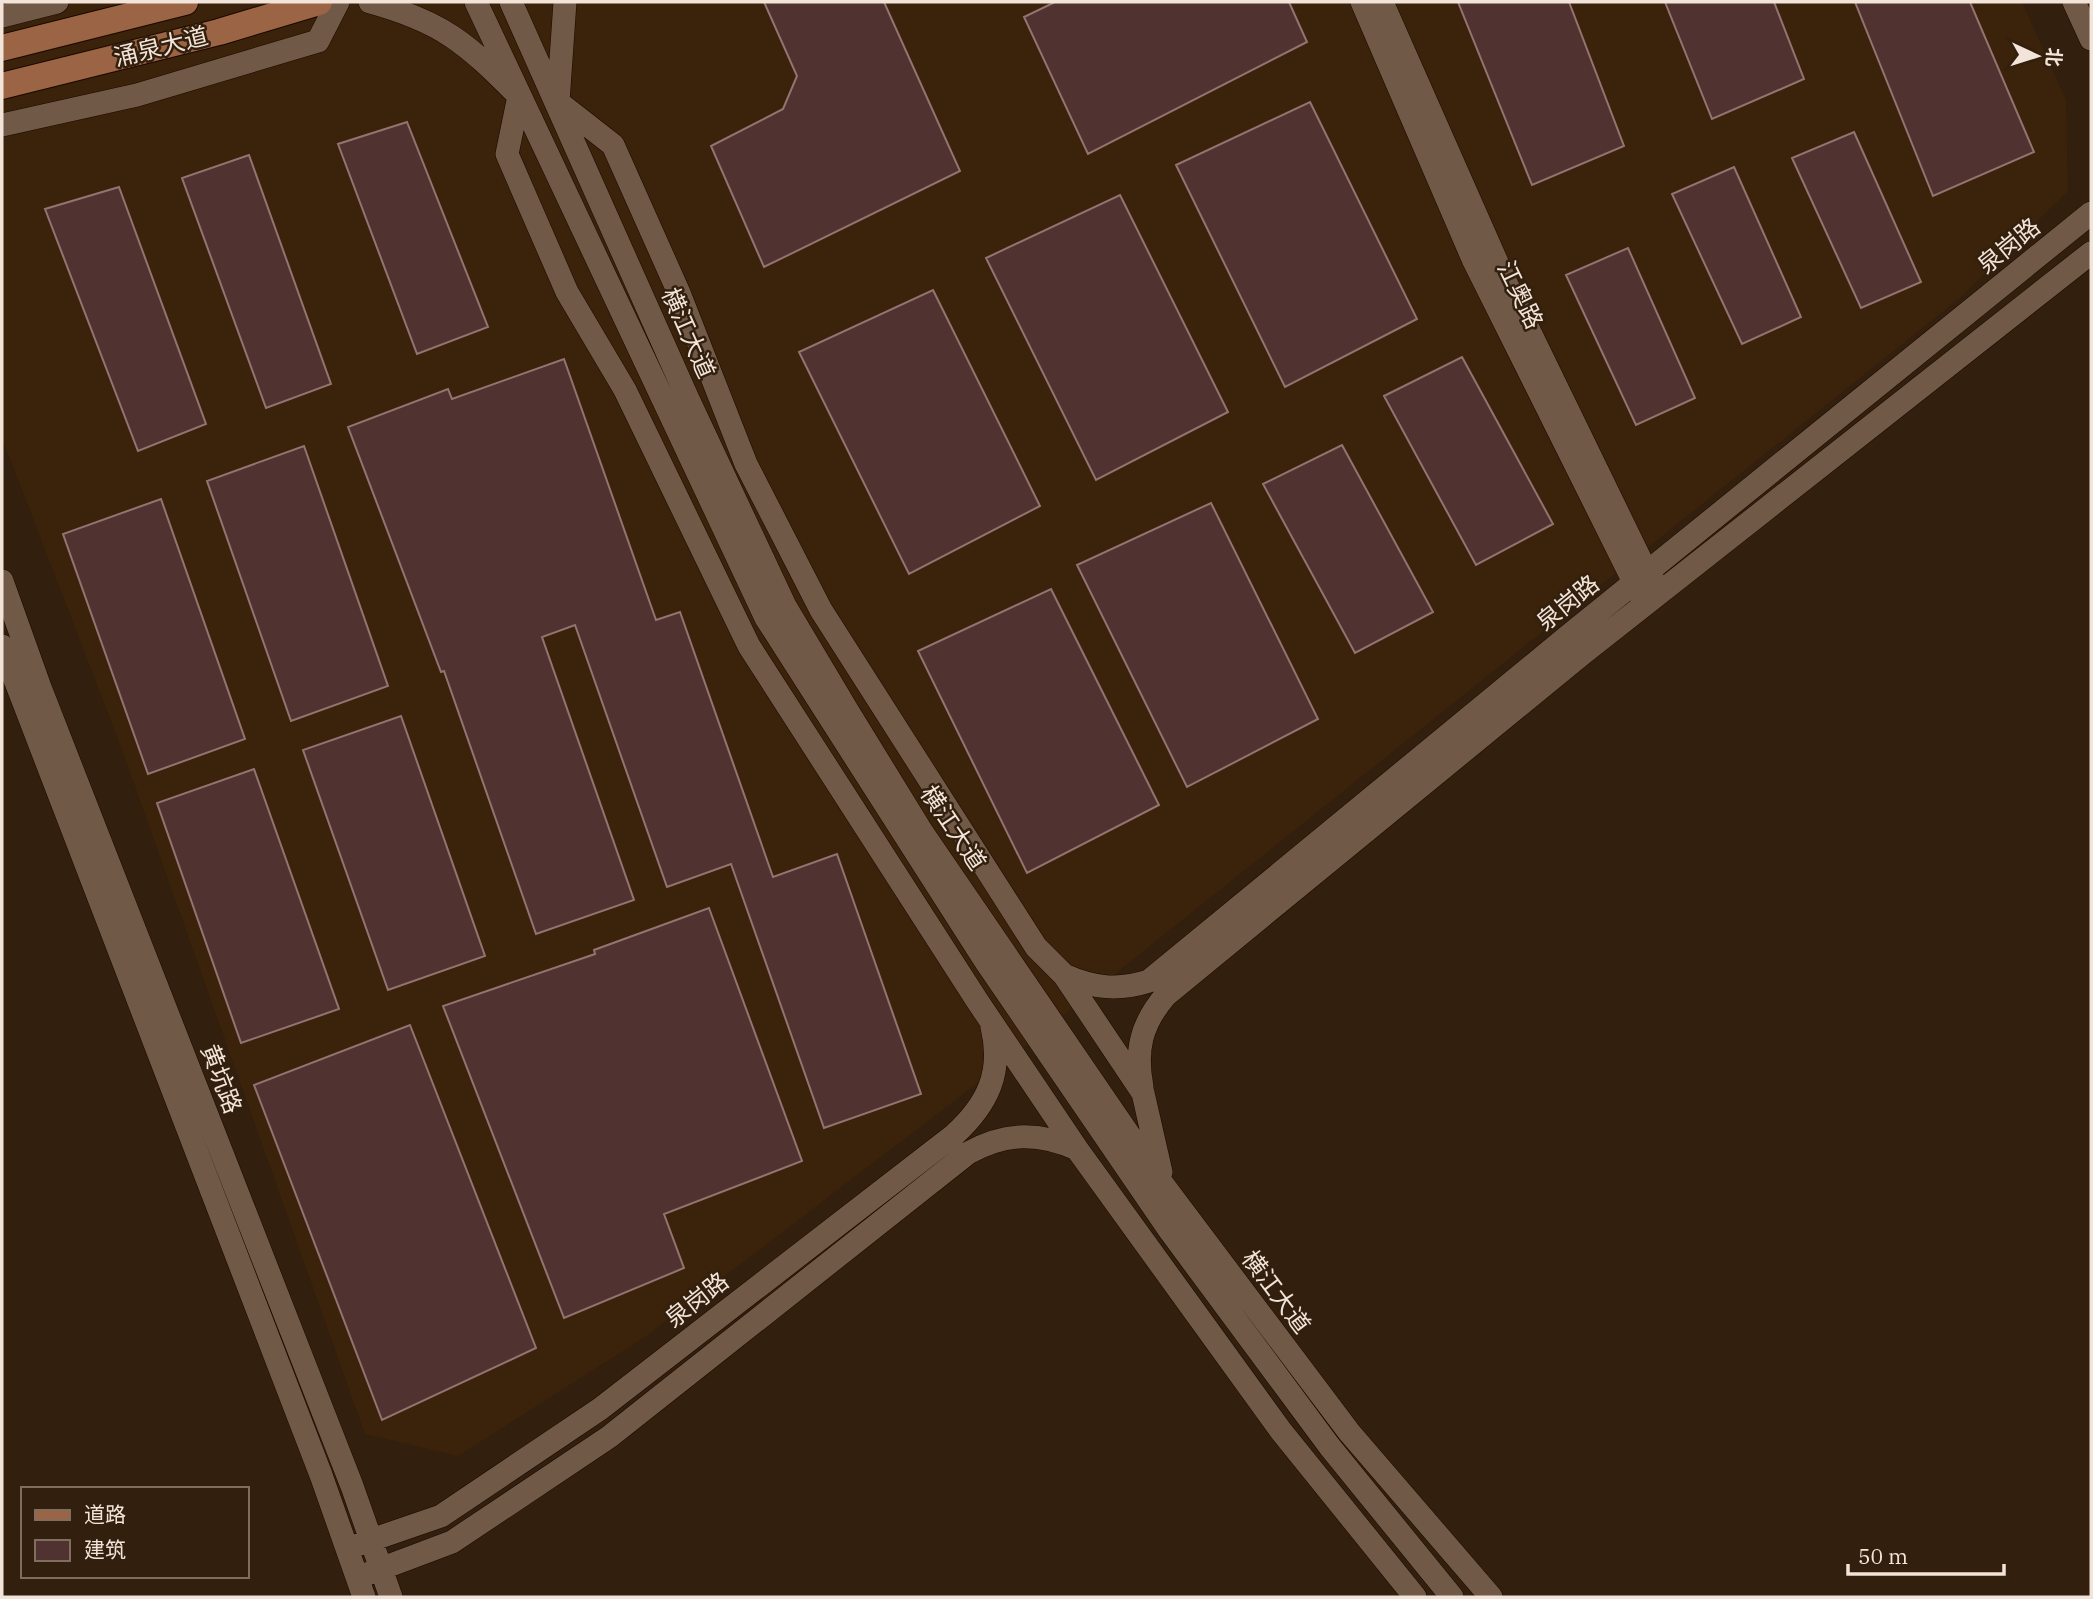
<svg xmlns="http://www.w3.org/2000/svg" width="2093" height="1599" font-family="'IBM Plex Serif','Noto Sans SC',serif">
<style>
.built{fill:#3b220b}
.building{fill:#503331;stroke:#947370;stroke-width:2}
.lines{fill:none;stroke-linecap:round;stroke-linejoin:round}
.secondary-casing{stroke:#190800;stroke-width:24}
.primary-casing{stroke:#190800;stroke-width:28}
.secondary{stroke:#705946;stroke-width:23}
.primary{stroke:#9b6444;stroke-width:26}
.labels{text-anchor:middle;stroke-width:5;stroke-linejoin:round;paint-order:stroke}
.street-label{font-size:24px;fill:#f2e4d9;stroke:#321f0d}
</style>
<rect width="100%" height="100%" fill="#321f0d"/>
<path class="built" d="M2 2H2022L2066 100 2068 191 1961 297 996 1069 645 1337 458 1456 365 1434 121 747 2 438Z"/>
<path class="building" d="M764 2H884L960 171 764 267 711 146 783 109 797 76Z
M1055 2H1289L1307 42 1088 154 1024 17Z
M1458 2H1569L1624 146 1532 185Z
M1665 2H1774L1804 79 1712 119Z
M1855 2H1970L2034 152 1933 196Z
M1310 102 1417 319 1285 387 1176 165Z
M407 122 488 327 417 354 338 144Z
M1854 132 1921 282 1861 308 1792 158Z
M249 155 331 384 266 408 182 178Z
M1734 167 1801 317 1742 344 1672 194Z
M119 187 206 424 138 451 45 209Z
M1120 195 1228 412 1096 480 986 258Z
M1628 248 1695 398 1636 425 1566 275Z
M933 290 1040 506 909 574 799 352Z
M1462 357 1553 524 1476 565 1384 396Z
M564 359 656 620 680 612 773 877 837 854 921 1094 824 1128 731 864 667 887 575 625 542 637 634 900 536 934 444 671 441 672 348 427 448 389 452 399Z
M1342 445 1433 612 1355 653 1263 484Z
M304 446 388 686 291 721 207 481Z
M161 499 245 739 148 774 63 534Z
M1211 503 1318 719 1187 787 1077 565Z
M1051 589 1159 805 1027 873 918 651Z
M401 716 485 956 388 990 303 750Z
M254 769 339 1009 241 1043 157 803Z
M709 908 802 1161 664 1214 684 1268 564 1318 443 1006 595 954 594 950Z
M410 1025 536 1348 382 1420 254 1085Z"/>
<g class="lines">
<defs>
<path id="secondary" d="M370 2C443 22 466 43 519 96L507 154 567 292 625 390 749 646 978 1002 1077 1149 1281 1431 1415 1597
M476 2 766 618 986 962 1170 1231 1330 1447 1452 1597
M511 2 688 399 785 606 847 710 922 832 1164 1186 1349 1432 1491 1597
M565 2 558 102 613 145 679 293 746 464 821 610 1036 947 1064 975 1143 1093 1161 1172
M1362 2 1473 259 1640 594
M1382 2 1507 285 1647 573 1656 584
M2074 2 2091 39
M2 16 57 2
M2 125 137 95 318 41 338 2
M2 581 41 690 352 1486 391 1597
M2 646 321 1475 364 1597
M1064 975C1093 988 1118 991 1149 981L1567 637 2091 213
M1142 1087C1135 1050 1141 1024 1166 995L1582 654 2091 253
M357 1545 441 1516 600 1409 954 1135C988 1104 1003 1072 992 1027
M367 1574 452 1542 609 1437 968 1153C1006 1132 1039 1132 1077 1149"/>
<path id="primary" d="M2 48 185 2
M2 86 219 32 319 2"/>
</defs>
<use href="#secondary" class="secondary-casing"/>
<use href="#primary" class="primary-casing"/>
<use href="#secondary" class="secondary"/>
<use href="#primary" class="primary"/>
</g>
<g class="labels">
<g class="street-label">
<text transform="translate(161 47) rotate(-14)" y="8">涌泉大道</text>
<text transform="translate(2009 246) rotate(-39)" y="8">泉岗路</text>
<text transform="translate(1520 295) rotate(64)" y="8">江奥路</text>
<text transform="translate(688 333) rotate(66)" y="8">横江大道</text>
<text transform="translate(1568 603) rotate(-39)" y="8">泉岗路</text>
<text transform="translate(953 828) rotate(56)" y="8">横江大道</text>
<text transform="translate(221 1079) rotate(69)" y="8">黄坑路</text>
<text transform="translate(1276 1292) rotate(53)" y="8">横江大道</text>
<text transform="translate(697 1300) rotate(-38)" y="8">泉岗路</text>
</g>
</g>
<rect width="2093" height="1599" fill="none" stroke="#f2e4d9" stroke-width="7"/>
<rect x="21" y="1487" width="228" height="91" fill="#321f0d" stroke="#7f6e5f" stroke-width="2"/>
<rect x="35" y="1510" width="35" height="10" fill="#9b6444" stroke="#7f6e5f" stroke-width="2"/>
<text x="84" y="1522" font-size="21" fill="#f2e4d9">道路</text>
<rect x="35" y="1540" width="35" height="21" fill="#503331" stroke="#7f6e5f" stroke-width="2"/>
<text x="84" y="1557" font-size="21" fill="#f2e4d9">建筑</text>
<g transform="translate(2037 56) rotate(94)" stroke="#321f0d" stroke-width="5" paint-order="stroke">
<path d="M0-5L12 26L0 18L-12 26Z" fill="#f2e4d9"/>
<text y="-10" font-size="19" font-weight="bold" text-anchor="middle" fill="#f2e4d9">北</text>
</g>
<path d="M1848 1564v10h156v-10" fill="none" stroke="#f2e4d9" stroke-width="3.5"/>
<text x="1858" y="1564" font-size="21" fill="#f2e4d9" stroke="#321f0d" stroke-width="5" paint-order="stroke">50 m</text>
</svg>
